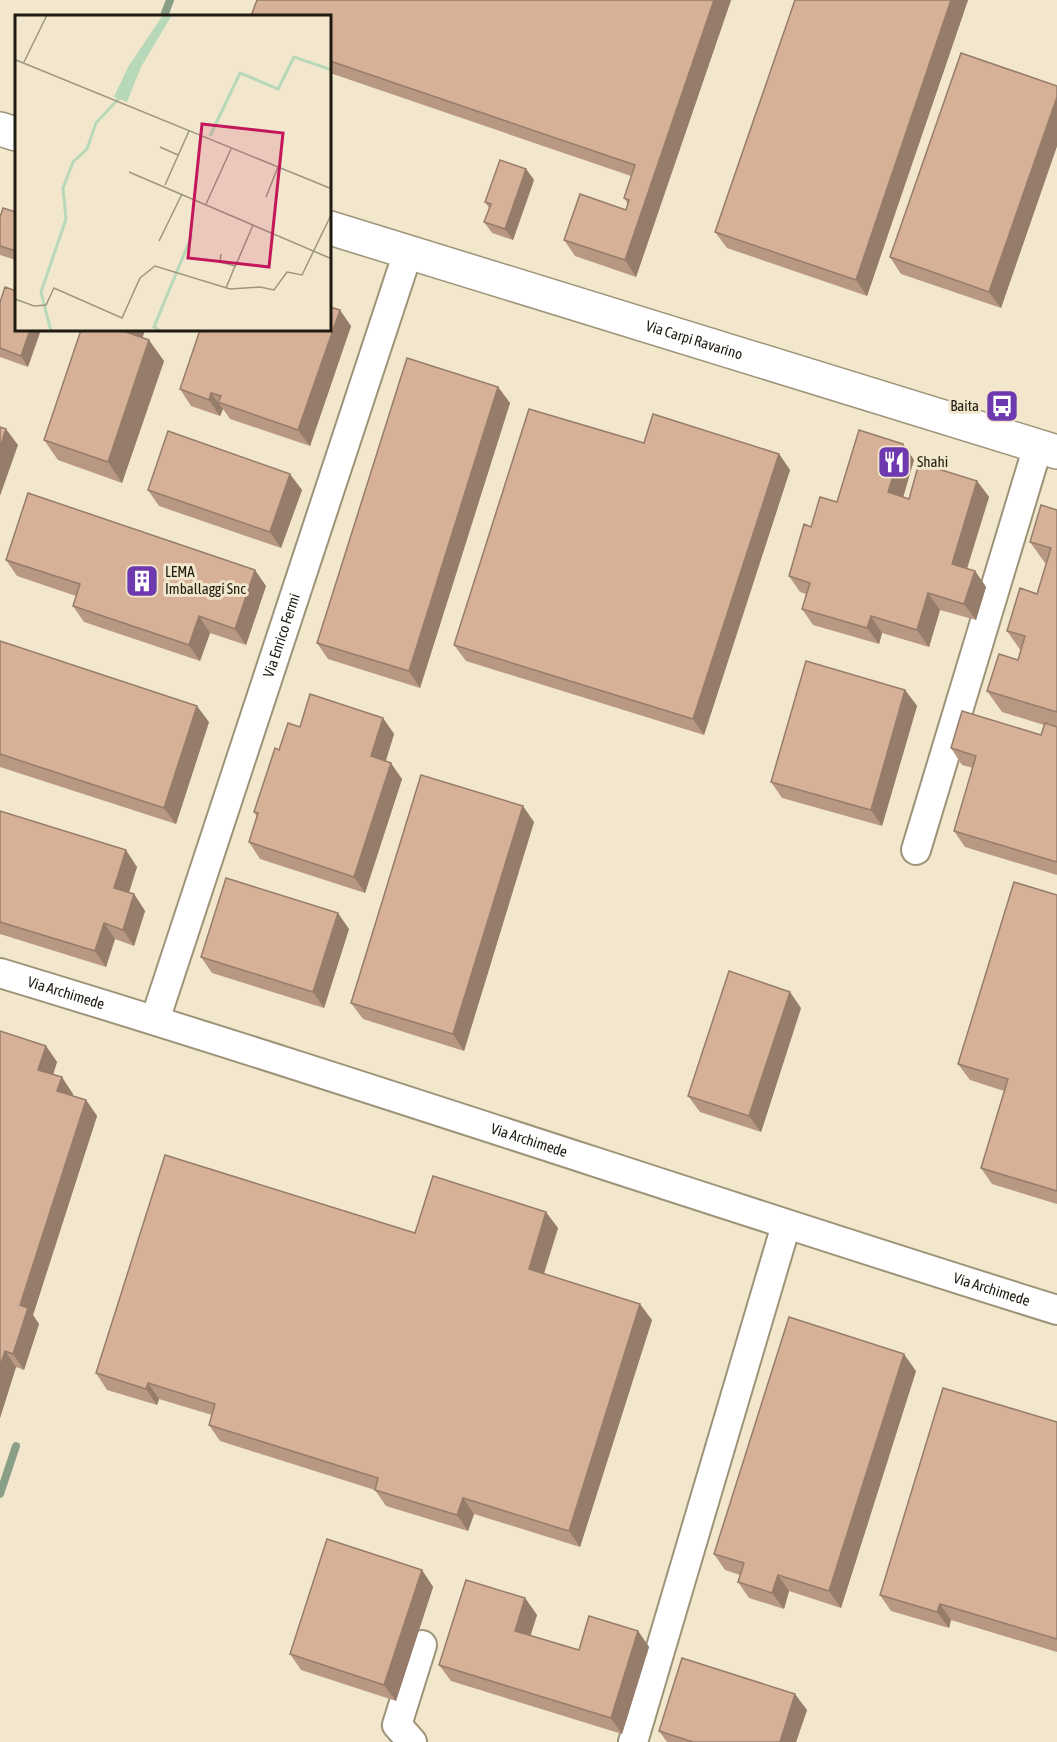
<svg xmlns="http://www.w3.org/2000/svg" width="1057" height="1742" font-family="'Asap Condensed',sans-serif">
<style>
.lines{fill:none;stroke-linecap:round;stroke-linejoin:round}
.stream{stroke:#899f87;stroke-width:8}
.minor-casing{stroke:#9d9379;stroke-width:32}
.major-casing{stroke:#9d9379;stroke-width:36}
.minor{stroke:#fff;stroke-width:28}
.major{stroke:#fff;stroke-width:33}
.wall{fill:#b89882}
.shaded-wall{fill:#967c6a}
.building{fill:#d6b197;stroke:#967c6a;stroke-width:1.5}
.labels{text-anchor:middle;stroke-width:6;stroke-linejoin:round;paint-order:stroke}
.street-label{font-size:15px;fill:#1f1b11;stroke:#f2e7cc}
.poi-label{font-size:15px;fill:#1f1b11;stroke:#f2e7cc;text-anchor:start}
.inset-river{fill:none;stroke:#b7d8b9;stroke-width:3}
.inset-road{fill:none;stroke:#9e9581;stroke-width:1.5}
.view{fill:#c2185b;fill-opacity:0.15;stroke:#c2185b;stroke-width:3}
.inset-edge{fill:none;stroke:#1f1b11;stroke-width:3}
</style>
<rect width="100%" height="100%" fill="#f2e7cc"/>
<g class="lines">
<path class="stream" d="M164 16 170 0
M0 1494 16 1446"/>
<defs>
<g id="minor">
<path d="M916 850 1038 446"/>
<path id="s1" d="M0 973C354 1080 704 1200 1057 1310"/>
<path id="s2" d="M155 1020 408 252"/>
<path d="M412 1742 397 1725 422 1645"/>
<path d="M633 1742 786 1225"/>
</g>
<g id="major">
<path d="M0 129 16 134"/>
<path id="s3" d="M330 228 1057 452"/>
</g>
</defs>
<use href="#minor" class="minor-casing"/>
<use href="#major" class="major-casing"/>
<use href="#minor" class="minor"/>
<use href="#major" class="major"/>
</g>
<path class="wall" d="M257 0H731L636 277 575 256 564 240 626 210 628 204 624 198 631 176 330 73V16Z
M795 0H968L867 296 727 248 715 232Z
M1057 86V146L1001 308 901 274 890 257Z
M526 169 534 180 513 240 492 233 484 222 489 208 485 202Z
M16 212V260L0 255V217Z
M0 302 28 367 0 357Z
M351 326 310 446 230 419 223 409 220 416 191 406 180 389Z
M142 338 164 361 122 483 58 460 44 440Z
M498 387 510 403 420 688 328 659 317 643Z
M644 443 779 454 790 470 704 735 466 661 454 645Z
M903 444 914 460 903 497 909 499 977 481 989 497 967 569 975 571 986 587 976 620 940 610 929 647 882 633 879 644 813 625 802 609 806 594 800 592 789 576 811 527 837 502Z
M148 490H302L281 548 159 506Z
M1057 510V875L965 847 954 831 973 768 962 765 951 748 1041 735 1044 725 1002 712 987 691 1018 660 1021 651 1007 631 1037 594 1046 563H1045L1030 542Z
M6 560 266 586 246 645 210 633 200 661 84 622 73 606 76 596 17 576Z
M0 641 209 722 176 824 0 767Z
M905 690 917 706 882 826 782 798 771 782Z
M383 718 394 734 386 761 402 779 365 893 260 859 249 842 257 817 254 812 279 750 300 727Z
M0 811 137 867 129 893 134 894 145 911 134 946 115 939 106 967 0 934Z
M534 822 464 1051 363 1019 351 1003Z
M1057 895V1204L992 1184 981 1168 1004 1091 970 1080 958 1064Z
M349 929 324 1008 212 973 201 957Z
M801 1008 761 1132 700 1112 688 1096Z
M0 1031 46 1046 57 1062 53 1075 73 1094 72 1096 86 1100 97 1116 33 1315 39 1324 24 1370 16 1367 0 1418Z
M558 1228 544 1274 652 1320 580 1547 474 1514 468 1531 386 1506 375 1490 220 1441 209 1425 212 1415 159 1399 157 1405 107 1390 96 1373 415 1233Z
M916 1371 841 1608 789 1591 784 1609 749 1598 738 1582 740 1575 725 1570 714 1554Z
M1057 1422V1652L951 1620 949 1628 891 1611 880 1595Z
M422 1570 433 1587 396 1701 301 1670 290 1654Z
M525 1598 537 1615 530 1635 579 1650 638 1631 649 1647 622 1734 451 1681 439 1665Z
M807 1710 796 1742H667L659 1731Z"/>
<path class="shaded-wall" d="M714 0H731L636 277 625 260Z
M951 0H968L867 296 856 280Z
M1057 97V146L1001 308 989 292Z
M526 169 534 180 513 240 505 229Z
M340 310 351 326 310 446 298 430Z
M30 330H41L28 367 21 356Z
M123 330H145L138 352 123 331Z
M149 340 164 361 122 483 108 462Z
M498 387 510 403 420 688 409 671Z
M211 393 223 409 220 416 209 400Z
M6 429 18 445 0 496V447Z
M903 444 914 460 900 508 888 492Z
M779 454 790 470 704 735 693 719Z
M290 474 302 490 281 548 270 532Z
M977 481 989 497 963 581 952 564Z
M255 570 266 586 246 645 235 629Z
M975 571 986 587 976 620 964 604Z
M928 593 940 610 929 647 917 630Z
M199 616 210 633 200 661 189 645Z
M871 616 882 633 879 644 867 628Z
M905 690 917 706 882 826 871 810Z
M197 706 209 722 176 824 164 808Z
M383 718 394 734 382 772 371 756Z
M391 763 402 779 365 893 354 877Z
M523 806 534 822 464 1051 453 1034Z
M126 850 137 867 125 904 114 888Z
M134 894 145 911 134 946 123 930Z
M338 913 349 929 324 1008 313 992Z
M104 923 115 939 106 967 95 951Z
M790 992 801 1008 761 1132 749 1116Z
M46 1046 57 1062 49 1086 38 1070Z
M62 1077 73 1094 69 1107 57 1091Z
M86 1100 97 1116 33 1315 39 1324 24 1370 13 1354 20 1305Z
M546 1212 558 1228 540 1285 529 1269Z
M640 1304 652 1320 580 1547 569 1531Z
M5 1351 16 1367 0 1418V1367Z
M904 1354 916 1371 841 1608 829 1591Z
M148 1383 159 1399 157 1405 146 1389Z
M463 1498 474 1514 468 1531 457 1515Z
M422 1570 433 1587 396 1701 384 1685Z
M778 1575 789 1591 784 1609 772 1593Z
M525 1598 537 1615 527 1647 515 1631Z
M940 1604 951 1620 949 1628 937 1612Z
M638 1631 649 1647 622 1734 611 1718Z
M795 1694 807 1710 796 1742H780Z"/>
<path class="building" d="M257 0H714L625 260 564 240 580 194 626 210 629 200 624 198 635 165 330 61V16H251Z
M795 0H951L856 280 715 232Z
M961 53 1057 86V97L989 292 890 257Z
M500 160 526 169 505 229 484 222 491 204 485 202Z
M3 208 16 212V251L0 246V217Z
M5 287 16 291V330H30L21 356 0 348V302Z
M330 307 340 310 298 430 218 402 221 396 211 393 209 400 180 389 200 330H330Z
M81 330H123V331L149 340 108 462 44 440Z
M407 358 498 387 409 671 317 643Z
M529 409 644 443 653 414 779 454 693 719 454 645Z
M0 427 6 429 0 447Z
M859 430 903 444 888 492 909 499 919 463 977 481 952 564 975 571 964 604 928 593 917 630 871 616 867 628 802 609 810 583 789 576 804 524 811 527 820 497 837 502Z
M168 431 290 474 270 532 148 490Z
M28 493 255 570 235 629 199 616 189 645 73 606 80 584 6 560Z
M1041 505 1057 510V712L987 691 999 654 1018 660 1025 636 1007 631 1020 588 1037 594 1051 548 1030 542Z
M0 641 197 706 164 808 0 754Z
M806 661 905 690 871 810 771 782Z
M310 694 383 718 371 756 391 763 354 877 249 842 258 813 254 812 275 748 279 750 288 723 300 727Z
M962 711 1041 735 1045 723 1057 727V862L954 831 976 756 951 748Z
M421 775 523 806 453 1034 351 1003Z
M0 811 126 850 114 888 134 894 123 930 104 923 95 951 0 922Z
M226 878 338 913 313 992 201 957Z
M1014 882 1057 895V1191L981 1168 1008 1079 958 1064Z
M729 971 790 992 749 1116 688 1096Z
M0 1031 46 1046 38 1070 62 1077 57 1091 86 1100 20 1305 28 1308 13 1354 5 1351 0 1367Z
M165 1155 415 1233 433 1176 546 1212 529 1269 640 1304 569 1531 463 1498 457 1515 375 1490 378 1478 209 1425 215 1404 148 1383 146 1389 96 1373Z
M789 1317 904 1354 829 1591 778 1575 772 1593 738 1582 744 1563 714 1554Z
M943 1388 1057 1422V1639L940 1604 937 1612 880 1595Z
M327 1539 422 1570 384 1685 290 1654Z
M466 1580 525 1598 515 1631 579 1650 589 1616 638 1631 611 1718 439 1665Z
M682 1658 795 1694 780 1742H693L659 1731Z"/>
<defs>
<symbol id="bus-square" viewBox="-11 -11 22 22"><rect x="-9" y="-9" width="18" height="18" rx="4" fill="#6e38af" stroke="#f2e7cc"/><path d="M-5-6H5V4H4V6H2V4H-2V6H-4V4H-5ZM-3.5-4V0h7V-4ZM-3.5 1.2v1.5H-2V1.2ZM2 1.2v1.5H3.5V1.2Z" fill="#fff"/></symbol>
<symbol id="restaurant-square" viewBox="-11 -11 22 22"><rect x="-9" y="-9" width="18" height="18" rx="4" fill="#6e38af" stroke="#f2e7cc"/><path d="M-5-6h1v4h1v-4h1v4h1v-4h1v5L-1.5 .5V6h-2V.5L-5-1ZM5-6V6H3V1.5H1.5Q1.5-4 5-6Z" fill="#fff"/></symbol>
<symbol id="building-square" viewBox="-11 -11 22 22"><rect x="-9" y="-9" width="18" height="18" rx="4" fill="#6e38af" stroke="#f2e7cc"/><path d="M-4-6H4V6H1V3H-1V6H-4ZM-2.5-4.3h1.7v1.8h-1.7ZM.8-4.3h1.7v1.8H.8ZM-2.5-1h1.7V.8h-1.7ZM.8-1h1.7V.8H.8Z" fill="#fff"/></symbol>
</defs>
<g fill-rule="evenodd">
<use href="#bus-square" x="983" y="387" width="38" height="38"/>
<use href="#restaurant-square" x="875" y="443" width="38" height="38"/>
<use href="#building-square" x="123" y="562" width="38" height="38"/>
</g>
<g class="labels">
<g class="street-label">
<text dy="5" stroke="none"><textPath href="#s3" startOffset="381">Via Carpi Ravarino</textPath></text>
<text dy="5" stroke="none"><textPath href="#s2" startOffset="405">Via Enrico Fermi</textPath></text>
<text dy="5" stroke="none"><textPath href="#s1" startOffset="69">Via Archimede</textPath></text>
<text dy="5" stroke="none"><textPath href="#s1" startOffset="555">Via Archimede</textPath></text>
<text dy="5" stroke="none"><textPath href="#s1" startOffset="1041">Via Archimede</textPath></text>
</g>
<g class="poi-label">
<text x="979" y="411" text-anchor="end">Baita</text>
<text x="917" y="467">Shahi</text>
<text x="165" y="577">LEMA<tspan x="165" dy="17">Imballaggi Snc</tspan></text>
</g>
</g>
<g transform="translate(15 15)">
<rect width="316" height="316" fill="#f2e7cc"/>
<path d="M148 0H157L126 52 112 87 99 82 113 52Z" fill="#b7d8b9"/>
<path class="inset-river" d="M195 121 225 58 263 74 279 42 317 55M36 316 26 277 51 204 48 173 58 147 72 134 81 108 107 80M145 316 139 312 177 220"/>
<path class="inset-road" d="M1 45 317 174M9 47 32 0M145 132 163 140M114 157 317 244M150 170 174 116M251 182 263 152M191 189 216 134M144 226 167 179M206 239 205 247 220 251 211 273M220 252 238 210M0 284 19 291 31 290 39 273 107 303 125 263 140 251 215 274 245 272 259 275 272 257 287 260 317 198"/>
<path class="view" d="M187 109 268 118 254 252 173 243Z"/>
<rect width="316" height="316" class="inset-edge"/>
</g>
</svg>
